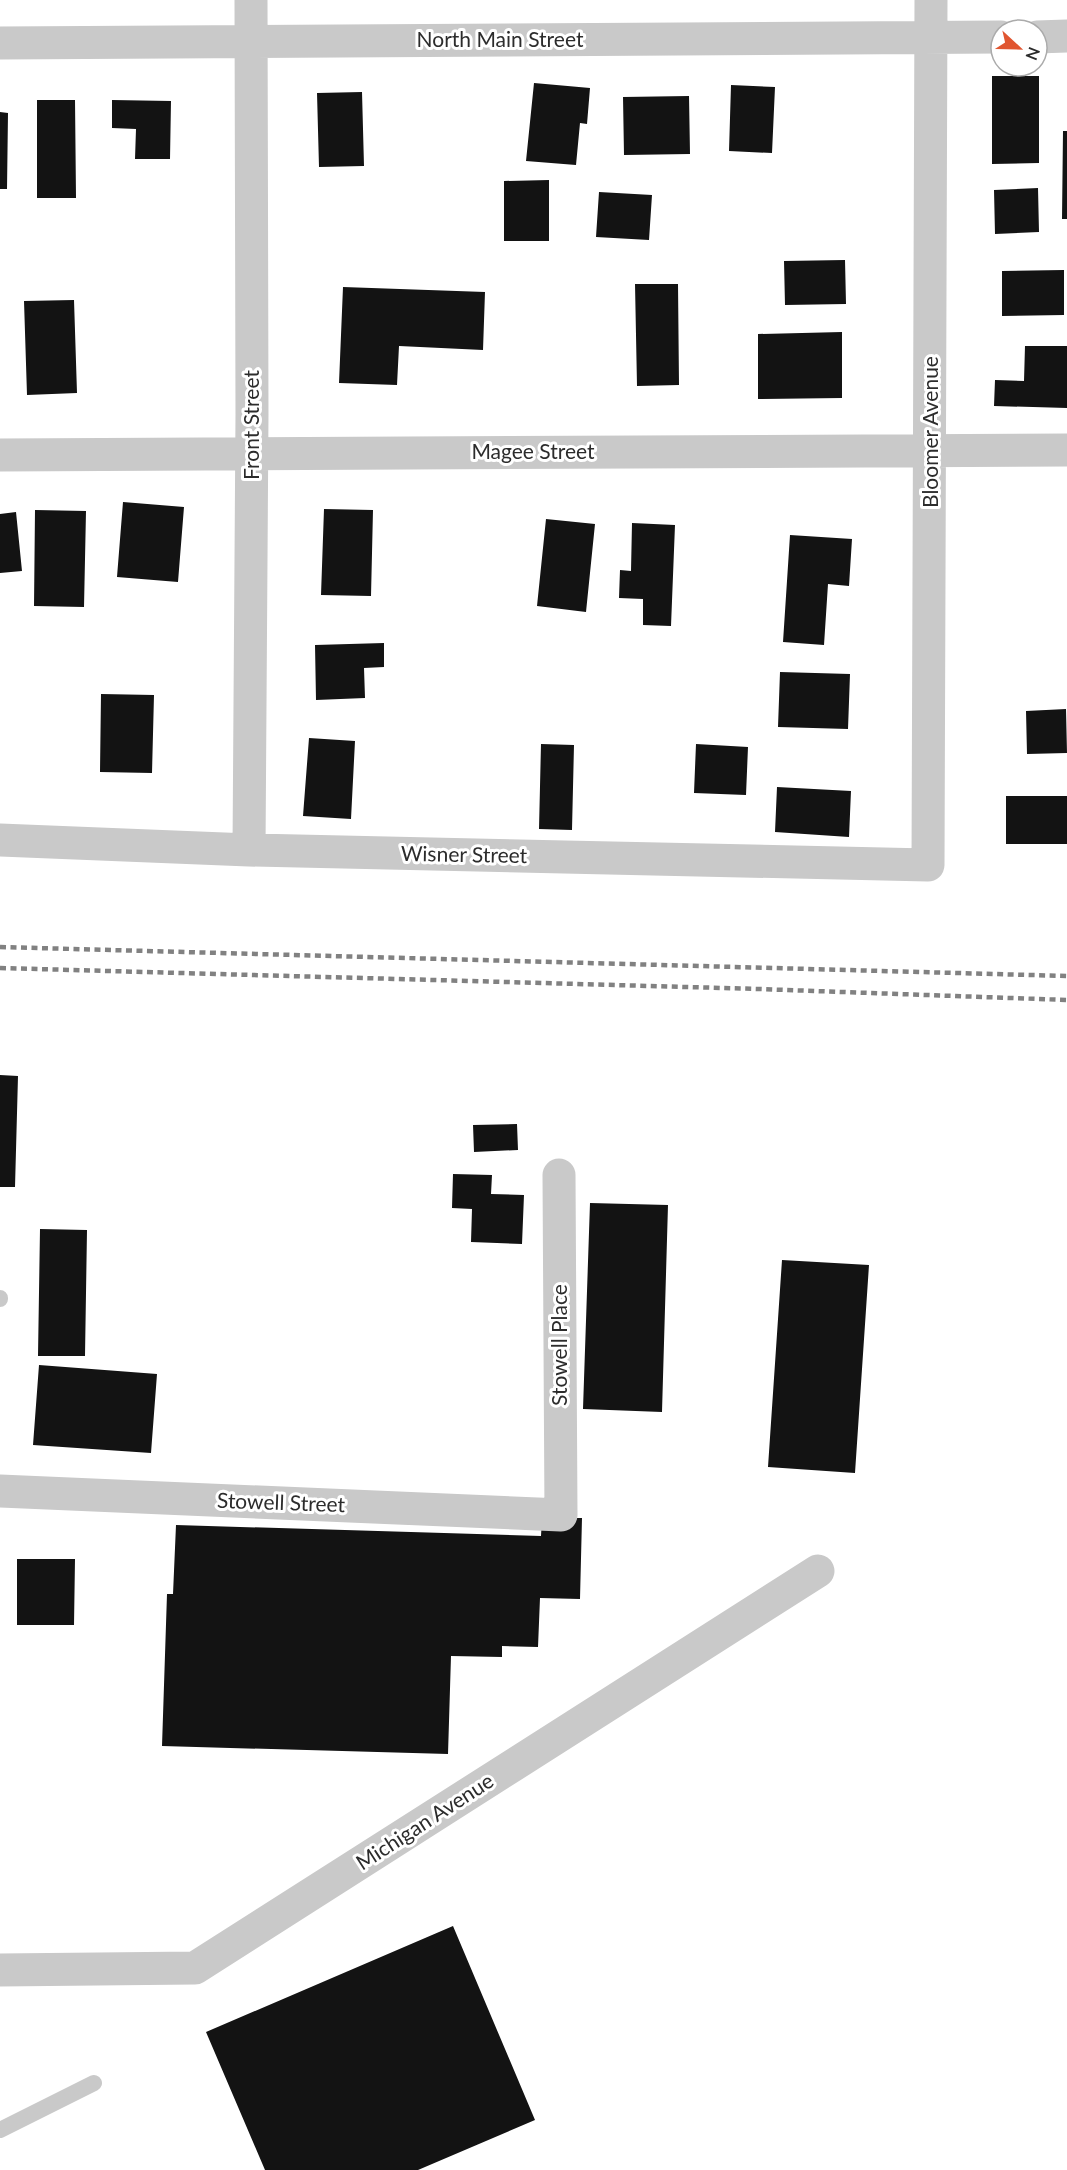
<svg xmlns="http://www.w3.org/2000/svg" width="1067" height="2170" font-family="Lato,sans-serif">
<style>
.building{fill:#131313}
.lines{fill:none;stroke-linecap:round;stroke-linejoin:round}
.lane{stroke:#c9c9c9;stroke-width:16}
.street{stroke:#c9c9c9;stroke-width:33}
.rail{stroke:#818181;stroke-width:4.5;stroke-dasharray:6 4.5;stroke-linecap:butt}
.labels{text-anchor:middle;stroke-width:6;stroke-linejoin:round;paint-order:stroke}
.street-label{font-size:21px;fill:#2c2c2c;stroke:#fff}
</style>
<rect width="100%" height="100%" fill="#fff"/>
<path class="building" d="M992 76H1039V163L992 164Z
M534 83 590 88 587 124 580 123 576 165 526 161Z
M731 85 775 87 772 153 729 151Z
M362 92 364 166 319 167 317 93Z
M689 96 690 154 624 155 623 97Z
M37 100H75L76 198H37Z
M112 100 171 101 170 159H135L136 129 112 128Z
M0 112 8 113 7 189H0Z
M1063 131H1067V219H1062Z
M549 180V241H504V181Z
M1038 188 1039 232 995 234 994 190Z
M599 192 652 195 649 240 596 237Z
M845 260 846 304 785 305 784 261Z
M1064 270V315L1002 316V271Z
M635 284H678L679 385 637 386Z
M343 287 485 292 483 350 399 346 397 385 339 383Z
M74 300 77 393 27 395 24 301Z
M842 332V398L758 399V334Z
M1025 346H1067V408L994 406 995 380 1024 381Z
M123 502 184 507 178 582 117 577Z
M324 509 373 510 371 596 321 595Z
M35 510 86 511 84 607 34 606Z
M16 512 22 571 0 573V514Z
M546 519 595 524 586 612 537 606Z
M632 523 675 525 671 626 643 625V599L619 598 620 570 631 571Z
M790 535 852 539 849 586 828 584 824 645 783 642Z
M384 643V667L364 668 365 698 316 700 315 645Z
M780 672 850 674 848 729 778 727Z
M101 694 154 695 152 773 100 772Z
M1066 709 1067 753 1027 754 1026 711Z
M309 738 355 741 351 819 303 816Z
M541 744 574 745 572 830 539 829Z
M696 744 748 747 746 795 694 793Z
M777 787 851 791 849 837 775 832Z
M1006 796H1067V844H1006Z
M0 1075 18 1076 15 1187H0Z
M517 1124 518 1150 474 1152 473 1125Z
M453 1174 492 1175 491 1194 524 1195 522 1244 471 1242 472 1209 452 1208Z
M590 1203 668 1205 662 1412 583 1409Z
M40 1229 87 1230 85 1356H38Z
M782 1260 869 1265 855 1473 768 1467Z
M39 1365 157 1374 151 1453 33 1445Z
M542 1518H582L580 1599 540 1598 538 1647 502 1646V1657L451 1656 448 1754 162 1746 167 1594H173L176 1525 541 1536Z
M17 1559H75L74 1625H17Z
M453 1926 535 2120 418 2170H265L206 2032Z"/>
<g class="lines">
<path class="lane" d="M0 1299V1298
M0 2130 94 2083"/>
<path class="street" d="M1037 37 1067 36
M0 43 1001 37
M0 455 1067 450
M0 840 249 850 928 865 931 0
M249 850 252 414 251 0
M0 1491 561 1515 559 1175
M0 1970 195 1968 818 1571"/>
<path class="rail" d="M0 947 1067 976
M0 968 759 989 1067 1000"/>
</g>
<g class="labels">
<g class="street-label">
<text x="500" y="47">North Main Street</text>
<text transform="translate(252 425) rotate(-90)" y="7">Front Street</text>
<text transform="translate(931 432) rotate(-90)" y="7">Bloomer Avenue</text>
<text x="533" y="459">Magee Street</text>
<text transform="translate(464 855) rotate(1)" y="7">Wisner Street</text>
<text transform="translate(560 1345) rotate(-90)" y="7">Stowell Place</text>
<text transform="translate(281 1503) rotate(2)" y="7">Stowell Street</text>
<text transform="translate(425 1822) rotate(-33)" y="7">Michigan Avenue</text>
</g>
</g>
<g transform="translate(1019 48) rotate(112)"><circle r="28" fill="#ffffff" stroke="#ababab" stroke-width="1.5"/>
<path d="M0-4.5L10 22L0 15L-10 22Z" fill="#e05530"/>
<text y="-9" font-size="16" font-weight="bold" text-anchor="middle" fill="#2c2c2c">N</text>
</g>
</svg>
